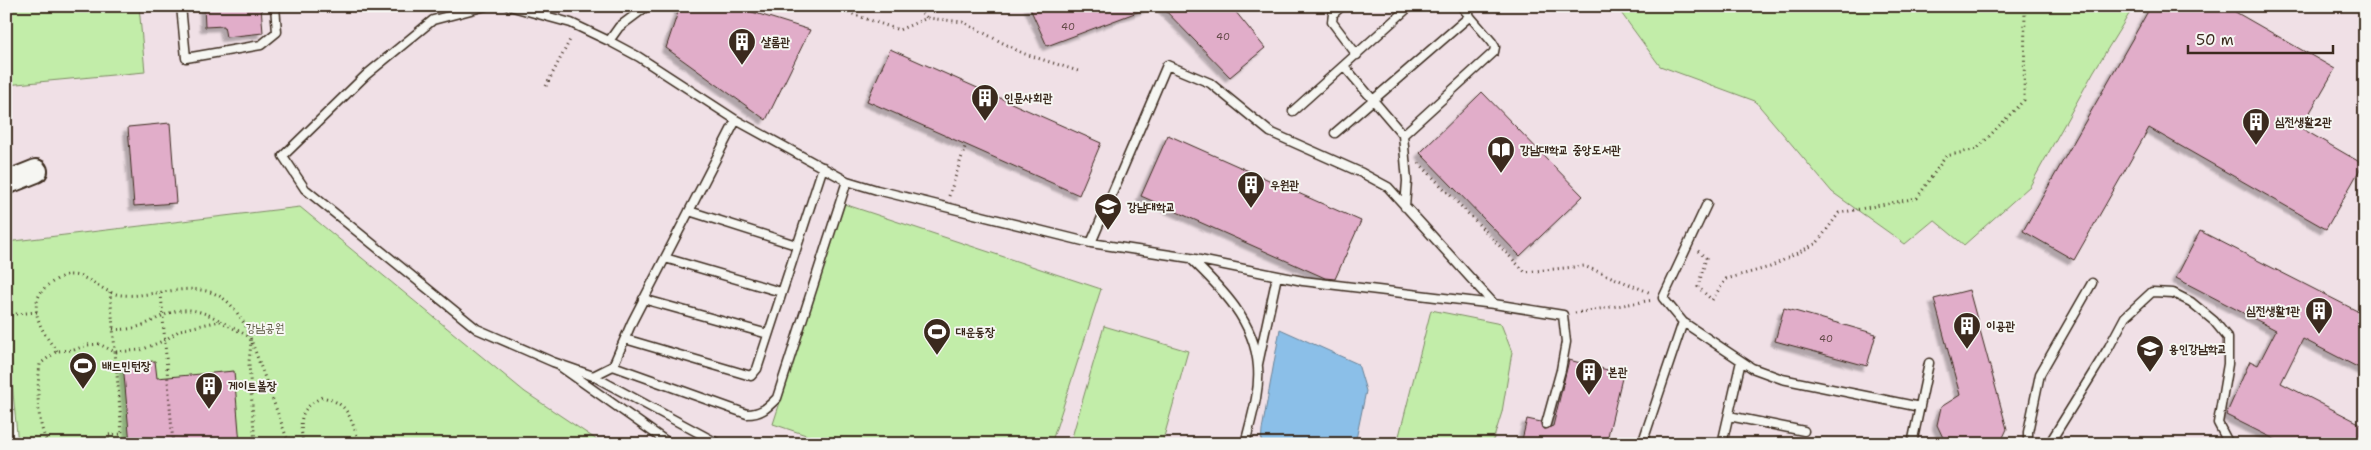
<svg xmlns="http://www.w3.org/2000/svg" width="2371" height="450" font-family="'Shantell Sans','Poor Story',sans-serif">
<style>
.built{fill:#f0e0e6}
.green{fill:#c2eda9;stroke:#7e8c64}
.water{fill:#8bbfe8;stroke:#6b8397}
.building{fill:#e1adc9;stroke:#3b2a1e;filter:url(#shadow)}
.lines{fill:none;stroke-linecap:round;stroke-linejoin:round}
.lane-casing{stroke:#3b2a1e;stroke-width:11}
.secondary-casing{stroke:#3b2a1e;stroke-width:26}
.path{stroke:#3b2a1e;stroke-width:3;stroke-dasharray:1 4;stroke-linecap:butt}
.lane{stroke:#f6f6f2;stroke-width:8}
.secondary{stroke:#f6f6f2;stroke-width:22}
.labels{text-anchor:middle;stroke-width:4;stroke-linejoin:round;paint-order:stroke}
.number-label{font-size:10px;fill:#644b49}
.poi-label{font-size:12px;font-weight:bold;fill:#3b2a1e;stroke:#f6f6f2;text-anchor:start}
.park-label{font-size:12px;fill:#56513a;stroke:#f6f6f2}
</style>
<defs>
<filter id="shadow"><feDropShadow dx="-4.5" dy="4.5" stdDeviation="1" flood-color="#0004"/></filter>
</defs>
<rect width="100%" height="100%" fill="#f6f6f2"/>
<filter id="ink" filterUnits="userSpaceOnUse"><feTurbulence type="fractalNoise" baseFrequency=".02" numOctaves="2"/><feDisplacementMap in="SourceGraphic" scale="10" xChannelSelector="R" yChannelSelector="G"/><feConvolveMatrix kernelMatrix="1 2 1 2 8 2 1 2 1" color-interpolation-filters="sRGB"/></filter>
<g filter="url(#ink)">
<path class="built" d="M6 6H942L963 11 972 6H1616L1660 66 1755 101 1832 192 1905 244 1934 220 2094 71 2134 6H2365V444H603L525 392 300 207 6 242Z"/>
<path class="green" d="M6 6H139L145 72 6 85Z
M1616 6H2134L2094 71 2030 186 1964 245 1934 220 1905 244 1832 192 1755 101 1660 66Z
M844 204 1101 289 1051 444H833L773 424Z
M300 207 525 392 603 444H18L6 321V242Z
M1431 310 1501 324 1512 352 1502 412 1492 444H1397Z
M1104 326 1188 351 1162 444H1070Z"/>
<path class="water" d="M1280 329 1358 364 1366 391 1355 444H1261L1262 430Z"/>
<path class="building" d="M204 6H261L263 33 226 37 224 26 205 27Z
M680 6H733L810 30 766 120 666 48Z
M1029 6H1147L1148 8 1047 46Z
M1161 6H1231L1265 48 1230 77Z
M2151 6H2225L2335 69 2301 128 2363 164 2326 229 2149 128 2074 260 2023 231Z
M890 49 1101 143 1079 195 867 101Z
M1482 92 1583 196 1520 256 1420 153Z
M170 123 176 203 134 206 128 127Z
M1168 135 1361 221 1335 279 1325 278 1141 196Z
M2200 231 2365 315V371L2303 339 2281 383 2365 426V444H2284L2226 415 2250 361 2258 365 2276 330 2176 278Z
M1969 290 2007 429 2000 444H1946L1937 425 1941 407 1960 395 1934 299Z
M1784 308 1876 334 1867 366 1775 341Z
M1569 360 1623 374 1606 444H1521L1527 419 1541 422 1542 428 1545 429 1553 426Z
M155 361 157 378 234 371 240 444H130L123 363Z"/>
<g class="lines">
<defs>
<path id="lane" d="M181 6 186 58 261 45 277 32 275 6
M486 6 433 20 366 75 283 156 305 189 477 329 553 362 593 376 719 444
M509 6 571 23 609 41 639 57 736 120 847 181 877 190 1091 243 1190 258 1303 281 1494 304
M1342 6 1333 14 1332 22 1357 55
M609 41 619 27 647 6
M1344 66 1403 135
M1293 111 1410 6
M1335 133 1470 16
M1707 204 1663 298 1683 322 1752 368 1782 379 1920 407
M1405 207 1407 181 1403 135 1494 52 1495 47 1492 42 1461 6
M689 211 796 245
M1091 243 1167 65 1210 83 1270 132 1362 173 1388 187 1494 304 1563 315 1566 342 1561 370 1546 424
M665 258 781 292
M1190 258C1221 288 1255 321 1258 367 1260 393 1251 419 1245 444
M643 299 768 334
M625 339 751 376 757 369 823 167
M1258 364 1277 276
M613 366 747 414C761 414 767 408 777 398L847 181
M561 367 670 444
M593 376 613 366 632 322 736 120
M1729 416 1804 431
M1642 444 1683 322
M1722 444 1741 361
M1912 444 1929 363
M2028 444V432L2040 374 2092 283
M2049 444 2109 347 2125 317 2152 292 2173 293 2191 302 2214 321 2228 338V364L2218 423 2229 444"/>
<path id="secondary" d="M6 183 36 171"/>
</defs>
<use href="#lane" class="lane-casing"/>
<use href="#secondary" class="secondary-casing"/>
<path class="path" d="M829 6 899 30 927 18 963 22 1022 53 1081 72
M915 6 927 18
M546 86 571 38
M1419 163 1525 272 1584 266 1651 293
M949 196 966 144
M1698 251 1706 258 1698 287 1712 300 1726 279 1770 267 1817 243 1839 213 1917 198 1946 156 1977 149 2024 100 2025 6
M161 293 173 444
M1575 313 1653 300
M6 315 37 312
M113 329C159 334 166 291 219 320
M57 351C42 333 24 304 48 285 54 281 62 275 69 275 89 274 102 293 121 295 161 299 209 270 238 314 242 320 249 330 250 337 252 346 249 355 249 364 251 391 253 417 255 444
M48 444C36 422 37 388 40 364L57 351 74 350 87 345 99 344 115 352 141 350 165 340 180 330 220 321 250 337 289 444
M109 444 108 435 122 434 110 292
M303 444C300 419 298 410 322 397 352 404 349 420 361 444"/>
<use href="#lane" class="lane"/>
<use href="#secondary" class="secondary"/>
</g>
</g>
<defs>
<symbol id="building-pin" viewBox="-11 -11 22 30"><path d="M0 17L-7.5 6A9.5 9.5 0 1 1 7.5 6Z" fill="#3b2a1e" stroke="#f6f6f2"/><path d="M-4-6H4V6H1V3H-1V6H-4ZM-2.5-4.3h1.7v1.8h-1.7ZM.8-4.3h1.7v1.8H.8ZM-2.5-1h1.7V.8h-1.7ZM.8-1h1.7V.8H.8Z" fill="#fff"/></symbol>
<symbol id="library-pin" viewBox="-11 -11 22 30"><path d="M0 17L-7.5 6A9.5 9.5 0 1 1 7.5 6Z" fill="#3b2a1e" stroke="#f6f6f2"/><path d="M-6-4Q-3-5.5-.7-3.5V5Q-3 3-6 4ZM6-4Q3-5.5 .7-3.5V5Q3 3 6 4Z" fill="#fff"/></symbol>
<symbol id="university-pin" viewBox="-11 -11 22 30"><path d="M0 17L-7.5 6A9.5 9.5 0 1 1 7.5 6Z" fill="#3b2a1e" stroke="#f6f6f2"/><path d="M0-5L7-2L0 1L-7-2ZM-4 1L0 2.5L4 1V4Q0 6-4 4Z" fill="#fff"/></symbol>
<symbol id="stadium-pin" viewBox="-11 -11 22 30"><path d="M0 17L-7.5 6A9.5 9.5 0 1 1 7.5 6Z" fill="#3b2a1e" stroke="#f6f6f2"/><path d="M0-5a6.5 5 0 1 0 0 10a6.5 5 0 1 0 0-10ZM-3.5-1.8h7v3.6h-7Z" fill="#fff"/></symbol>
<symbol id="school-pin" viewBox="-11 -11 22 30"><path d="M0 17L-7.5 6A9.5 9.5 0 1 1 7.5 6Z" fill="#3b2a1e" stroke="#f6f6f2"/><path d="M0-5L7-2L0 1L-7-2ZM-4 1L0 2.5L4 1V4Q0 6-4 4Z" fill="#fff"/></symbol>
</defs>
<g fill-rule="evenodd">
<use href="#building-pin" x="726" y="26" width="32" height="43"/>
<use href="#building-pin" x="969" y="82" width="32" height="43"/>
<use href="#building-pin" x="2240" y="106" width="32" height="43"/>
<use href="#library-pin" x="1485" y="134" width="32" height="43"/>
<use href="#building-pin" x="1235" y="169" width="32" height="43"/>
<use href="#university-pin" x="1092" y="191" width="32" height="43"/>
<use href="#building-pin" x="2303" y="295" width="32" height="43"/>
<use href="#building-pin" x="1951" y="310" width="32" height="43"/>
<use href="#stadium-pin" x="921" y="316" width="32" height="43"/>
<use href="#school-pin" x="2134" y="333" width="32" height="43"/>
<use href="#stadium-pin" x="67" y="350" width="32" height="43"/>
<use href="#building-pin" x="1573" y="356" width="32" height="43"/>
<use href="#building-pin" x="193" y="370" width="32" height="43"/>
</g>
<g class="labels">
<g class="number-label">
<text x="1068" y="30">40</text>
<text x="1223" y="40">40</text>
<text x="1826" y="342">40</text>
</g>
<g class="poi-label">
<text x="761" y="46">샬롬관</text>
<text x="1004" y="102">인문사회관</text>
<text x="2275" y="126">심전생활2관</text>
<text x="1520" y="154">강남대학교 중앙도서관</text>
<text x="1270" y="189">우원관</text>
<text x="1127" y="211">강남대학교</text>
<text x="2300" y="315" text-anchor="end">심전생활1관</text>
<text x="1986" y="330">이공관</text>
<text x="956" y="336">대운동장</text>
<text x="2169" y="353">용인강남학교</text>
<text x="102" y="370">배드민턴장</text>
<text x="1608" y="376">본관</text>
<text x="228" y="390">게이트볼장</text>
</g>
<g class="park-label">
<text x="265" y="332">강남공원</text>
</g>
</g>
<rect width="2371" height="450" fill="none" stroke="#f6f6f2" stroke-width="25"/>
<rect x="12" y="12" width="2346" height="425" fill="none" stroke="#3b2a1e" stroke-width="2" filter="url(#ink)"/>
<path d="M2188 45v8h145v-8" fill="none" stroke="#3b2a1e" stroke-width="2.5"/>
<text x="2196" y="45" font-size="15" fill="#3b2a1e" stroke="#f6f6f2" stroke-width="4" paint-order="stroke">50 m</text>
</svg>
